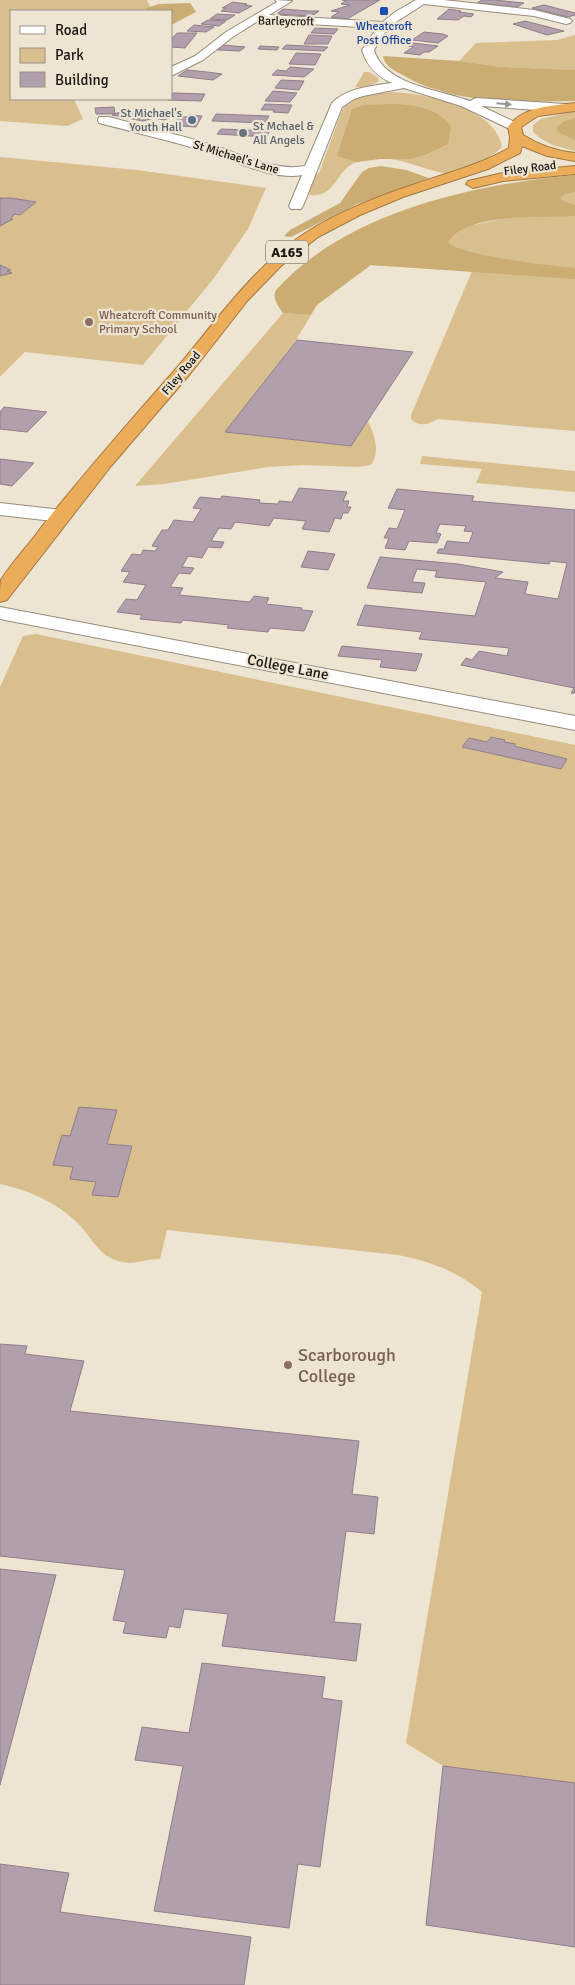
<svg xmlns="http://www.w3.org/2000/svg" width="575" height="1985" font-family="Signika,sans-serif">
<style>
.green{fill:#d9bf8e}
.forest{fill:#cbad74}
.building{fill:#b19fac;stroke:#8f7e8a}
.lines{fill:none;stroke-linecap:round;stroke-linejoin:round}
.minor-casing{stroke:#968c7b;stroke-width:2}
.highway-casing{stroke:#a27840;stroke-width:2}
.minor{fill:#fff;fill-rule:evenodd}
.highway{fill:#ebad5a;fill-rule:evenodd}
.oneway{fill:#989693}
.transit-dot{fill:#1a4fb4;stroke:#eee4d2;stroke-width:2}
.service-dot{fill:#5c6f8a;stroke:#eee4d2;stroke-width:2}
.worship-dot{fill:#6b7280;stroke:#eee4d2;stroke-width:2}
.education-dot{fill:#8d6e63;stroke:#eee4d2;stroke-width:2}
.labels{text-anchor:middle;stroke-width:4.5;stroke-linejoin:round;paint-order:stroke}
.far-street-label{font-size:12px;fill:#19150f;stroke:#eee4d2}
.far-transit-label{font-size:12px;fill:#164399;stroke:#eee4d2}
.far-service-label{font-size:12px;fill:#4e5e75;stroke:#eee4d2;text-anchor:end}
.far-worship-label{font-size:12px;fill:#5b616d;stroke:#eee4d2;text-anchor:start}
.far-education-label{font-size:12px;fill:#785e54;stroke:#eee4d2;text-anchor:start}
.shield{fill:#eee4d2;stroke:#59534a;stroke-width:1}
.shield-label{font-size:14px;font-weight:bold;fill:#19150f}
.street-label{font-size:15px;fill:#19150f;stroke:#eee4d2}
.near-education-label{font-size:18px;fill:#785e54;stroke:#eee4d2;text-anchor:start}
</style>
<rect width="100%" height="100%" fill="#eee4d2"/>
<path class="green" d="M0 0H147L152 11H11V99H74L83 119 67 126 0 121Z
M575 35V70L502 67 459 61 476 43 557 40Z
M364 72H369L379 78 378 82 363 88 355 87Z
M392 92C424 93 497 108 502 147 493 157 457 176 443 173 409 166 395 152 357 162 335 168 337 202 305 194L314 175 319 173 343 108C356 95 375 93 392 92Z
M575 111V151C559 147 545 144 533 132V125L541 119Z
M0 157 137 170 266 188 248 229 214 278 143 365 25 352 0 377Z
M575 189V431L438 419C428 424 420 428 411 419V415L472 271 371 265 438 232 538 212 546 195Z
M283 313 311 315 296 340 226 432 351 446 368 421C374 435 381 451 371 465L357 467 304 465 268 467 164 484 135 486Z
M422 456 575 471V492L476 483 482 469 420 464Z
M36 634 575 745V1783L443 1766 406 1743 482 1292C457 1271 429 1261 398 1255L167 1230 160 1259C147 1258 134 1265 122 1262 96 1257 91 1233 72 1218 53 1201 25 1189 0 1184V687L23 636Z"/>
<path class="forest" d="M190 3 196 12 171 25V11L144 10 146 8 159 4Z
M383 56 459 61 502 67 575 70V101C518 102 452 105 401 74 393 70 384 65 383 56Z
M391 104C411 104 440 108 451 127L448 144 425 155 410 159H380L357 162 337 156 352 109 364 105Z
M575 118V140L558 132 557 127 563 122Z
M381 166 406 170 429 178 357 204 291 237 284 236 290 230 340 203 362 172 369 168Z
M575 175V192L565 194 560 198 565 202 575 205V216C543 218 466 212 448 242 459 256 554 266 575 268V279L371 265 317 305 311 315 283 313C278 306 272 298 276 290 346 212 475 184 575 175Z"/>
<path class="building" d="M342 0H380L347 19 331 17 339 12 331 11 350 5 341 4 346 1Z
M482 0H494L524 3 517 7 477 3Z
M233 2 247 4 244 5 252 6 239 13 221 11 227 8H222Z
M544 5 575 13V15L568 17 532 8Z
M283 9 309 11H319L315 14 308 16 277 14Z
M449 9 461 11 459 12 474 14 471 17 464 16 458 20 437 19Z
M217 14 235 15 227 20 210 19Z
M208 20 226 21 219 26 201 24Z
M525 21 564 31 547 35 513 24Z
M194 25 214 27 206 32 187 31Z
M315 28 338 29 334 34 311 33Z
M424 32 443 34 448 36 438 43 412 40Z
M177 33H197L185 48 171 47V39Z
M309 35 332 36 328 44H304Z
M413 43 438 46 429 52H424L420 55 404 53 413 47 408 46Z
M223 45 245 47 240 51 218 50Z
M286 45 328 47 324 51 282 49Z
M260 46 279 47 277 50 258 49Z
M296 53 321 54 315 65 289 64Z
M290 67 314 69 304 77 272 75 277 70 286 71Z
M187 70 207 72 222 74 213 80 178 76Z
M281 80 304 81 299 90 275 88Z
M273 91 297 93 290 102 265 101Z
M173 93 205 94 201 101 168 100 171 99Z
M265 104 292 105 288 113 273 112 274 110H261Z
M114 107 115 114H96L95 108Z
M125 110 133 112 141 110 174 116 164 120 154 118 143 121 112 115Z
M216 114 269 116 265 123 212 121Z
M189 115 202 116 196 127 180 126 182 123 176 122 179 117H188Z
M221 129 270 131 266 137 217 134Z
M0 198H11L36 202 20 215 15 214 10 219H13L0 226Z
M0 265 11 270 7 271 12 273 0 276Z
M297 340 413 352 351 446 225 432Z
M4 407 47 412 27 432 0 429V412Z
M0 459 34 463 12 486 0 484Z
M299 488 347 492 343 501H349L347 507H351L348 513H343L341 519 335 518 329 532 302 529 306 521 274 518 269 526 235 522 231 529 219 528 211 541 224 542 221 548 208 547 202 558 188 556 182 567 194 568 190 574 179 573 170 587 183 588 179 595 250 602 254 596 269 598 266 604 302 608 301 610 313 611 304 631 270 628 268 632 227 628 229 625 183 620 181 623 140 619 142 615 117 612 126 599 137 600 146 585 123 582 130 572 121 571 132 554 141 555 143 550 155 551 158 547 152 546 162 530H168L174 520 193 522 201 509 193 508 200 497 220 499 222 496 260 500 259 503 278 504 279 501 292 502Z
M397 489 474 496 472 501 575 510V693H571L574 688 461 665 466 658 472 660 479 651 507 656 509 648 419 639 422 632 357 625 365 605 475 616 486 582 435 577 437 571 417 569 412 582 425 583 422 593 367 588 380 557 458 564 503 572 495 578 528 582 525 594 558 599 567 563 550 561 549 564 437 553 439 549H444L447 541 469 543 473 532 464 531 466 526 440 524 436 533 441 534 437 543 409 541 405 550 385 548 389 538H384L389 528 397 529 405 510 388 508Z
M308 551 335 554 328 570 301 567Z
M342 646 422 654 416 671 380 667 382 660 338 656Z
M491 737 505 740 504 742 516 744 514 746 567 759 561 769 462 747 469 738 487 742Z
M79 1107 117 1110 107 1144 132 1146 118 1197 92 1195 96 1182 70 1179 73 1167 53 1165 62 1135 70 1136Z
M0 1344 27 1346 25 1354 84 1361 70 1411 359 1441 352 1494 378 1497 374 1534 346 1531 334 1622 361 1624 356 1661 222 1646 228 1614 184 1609 180 1628 169 1626 166 1638 123 1633 126 1622 113 1620 125 1570 0 1556Z
M0 1569 56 1575 0 1785Z
M202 1663 325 1677 322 1698 342 1701 320 1867 298 1864 289 1928 154 1911 183 1766 135 1760 142 1727 189 1733Z
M443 1766 575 1783V1947L426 1925Z
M0 1864 69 1873 60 1912 251 1937 244 1985H0Z"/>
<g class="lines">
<defs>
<path id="minor" d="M275 0 292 1 269 15 383 22 395 12 416 0H444L534 10 570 19 572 21 570 23 566 24 534 16 424 4 396 22 382 36 374 50C384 85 440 90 470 101L476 98 565 104 571 108 565 112 481 106 519 124 520 127 514 131 461 106 404 88 363 96 354 99 342 107 303 206 301 209H291L289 206 302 175C271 181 230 158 201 150 167 140 133 132 99 123L98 120 99 117H109C142 126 176 134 209 144 240 153 273 172 305 166L332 103C347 88 371 86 392 83 376 76 367 66 362 50L377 28 258 21 234 36 203 60 171 76V67L195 56 226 32 277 2Z
M0 503 62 510 69 512 72 516 69 520 62 522 0 515Z
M0 607 575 716V730L0 619Z"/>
<path id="highway" d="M575 103V111L538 116 521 127 523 135C539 145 556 151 575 153V161L547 156 522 146 520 153 488 169 403 197 360 215 318 237 281 266 248 300 190 374 111 466 7 600 0 602C0 596 0 586 1 580 12 562 28 546 40 529 81 477 124 428 167 379 212 328 249 269 307 232 341 210 382 195 421 182 451 172 481 164 509 148L510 137 508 127C523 106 551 106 575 103Z
M575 166V174L503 181 473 188 466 184 468 181 503 173Z"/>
</defs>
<use href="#minor" class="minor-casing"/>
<use href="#highway" class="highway-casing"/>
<use href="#minor" class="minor"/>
<use href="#highway" class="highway"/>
</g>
<defs><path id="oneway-solid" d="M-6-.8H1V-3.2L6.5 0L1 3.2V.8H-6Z" transform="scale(1.25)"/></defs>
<use class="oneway" href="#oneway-solid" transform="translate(504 104) rotate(5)"/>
<rect class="transit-dot" x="379" y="6" width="10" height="10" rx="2.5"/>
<circle class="service-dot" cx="192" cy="120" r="5"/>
<circle class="worship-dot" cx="243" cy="133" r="5"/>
<g class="education-dot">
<circle cx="89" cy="322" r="5"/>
<circle cx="288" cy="1365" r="5"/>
</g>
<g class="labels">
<g class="far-street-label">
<text transform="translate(286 21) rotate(1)" y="4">Barleycroft</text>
<text transform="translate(236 157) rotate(17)" y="4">St Michael's Lane</text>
<text transform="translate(530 168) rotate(-7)" y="4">Filey Road</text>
<text transform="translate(181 373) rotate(-50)" y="4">Filey Road</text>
</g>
<g class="far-transit-label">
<text x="384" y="30">Wheatcroft<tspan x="384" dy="14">Post Office</tspan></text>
</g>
<g class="far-service-label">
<text x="182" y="117">St Michael's<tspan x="182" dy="14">Youth Hall</tspan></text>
</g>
<g class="far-worship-label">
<text x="253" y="130">St Mchael &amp;<tspan x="253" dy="14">All Angels</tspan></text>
</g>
<g class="far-education-label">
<text x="99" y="319">Wheatcroft Community<tspan x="99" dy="14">Primary School</tspan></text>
</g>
<rect class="shield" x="266" y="240.5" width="42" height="23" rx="4"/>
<g class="shield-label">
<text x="287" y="257">A165</text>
</g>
<g class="street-label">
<text transform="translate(288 667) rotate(11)" y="5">College Lane</text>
</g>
<g class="near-education-label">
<text x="298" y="1361">Scarborough<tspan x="298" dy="21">College</tspan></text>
</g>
</g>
<rect x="10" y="10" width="162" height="90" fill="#eee4d2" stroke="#999184"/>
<rect x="20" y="26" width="25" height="8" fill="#ffffff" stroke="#999184"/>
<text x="55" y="35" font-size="15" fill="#19150f">Road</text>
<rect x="20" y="48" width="25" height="15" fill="#d9bf8e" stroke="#999184"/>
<text x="55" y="60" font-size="15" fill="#19150f">Park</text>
<rect x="20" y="72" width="25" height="15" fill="#b19fac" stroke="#999184"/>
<text x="55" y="85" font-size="15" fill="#19150f">Building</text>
</svg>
